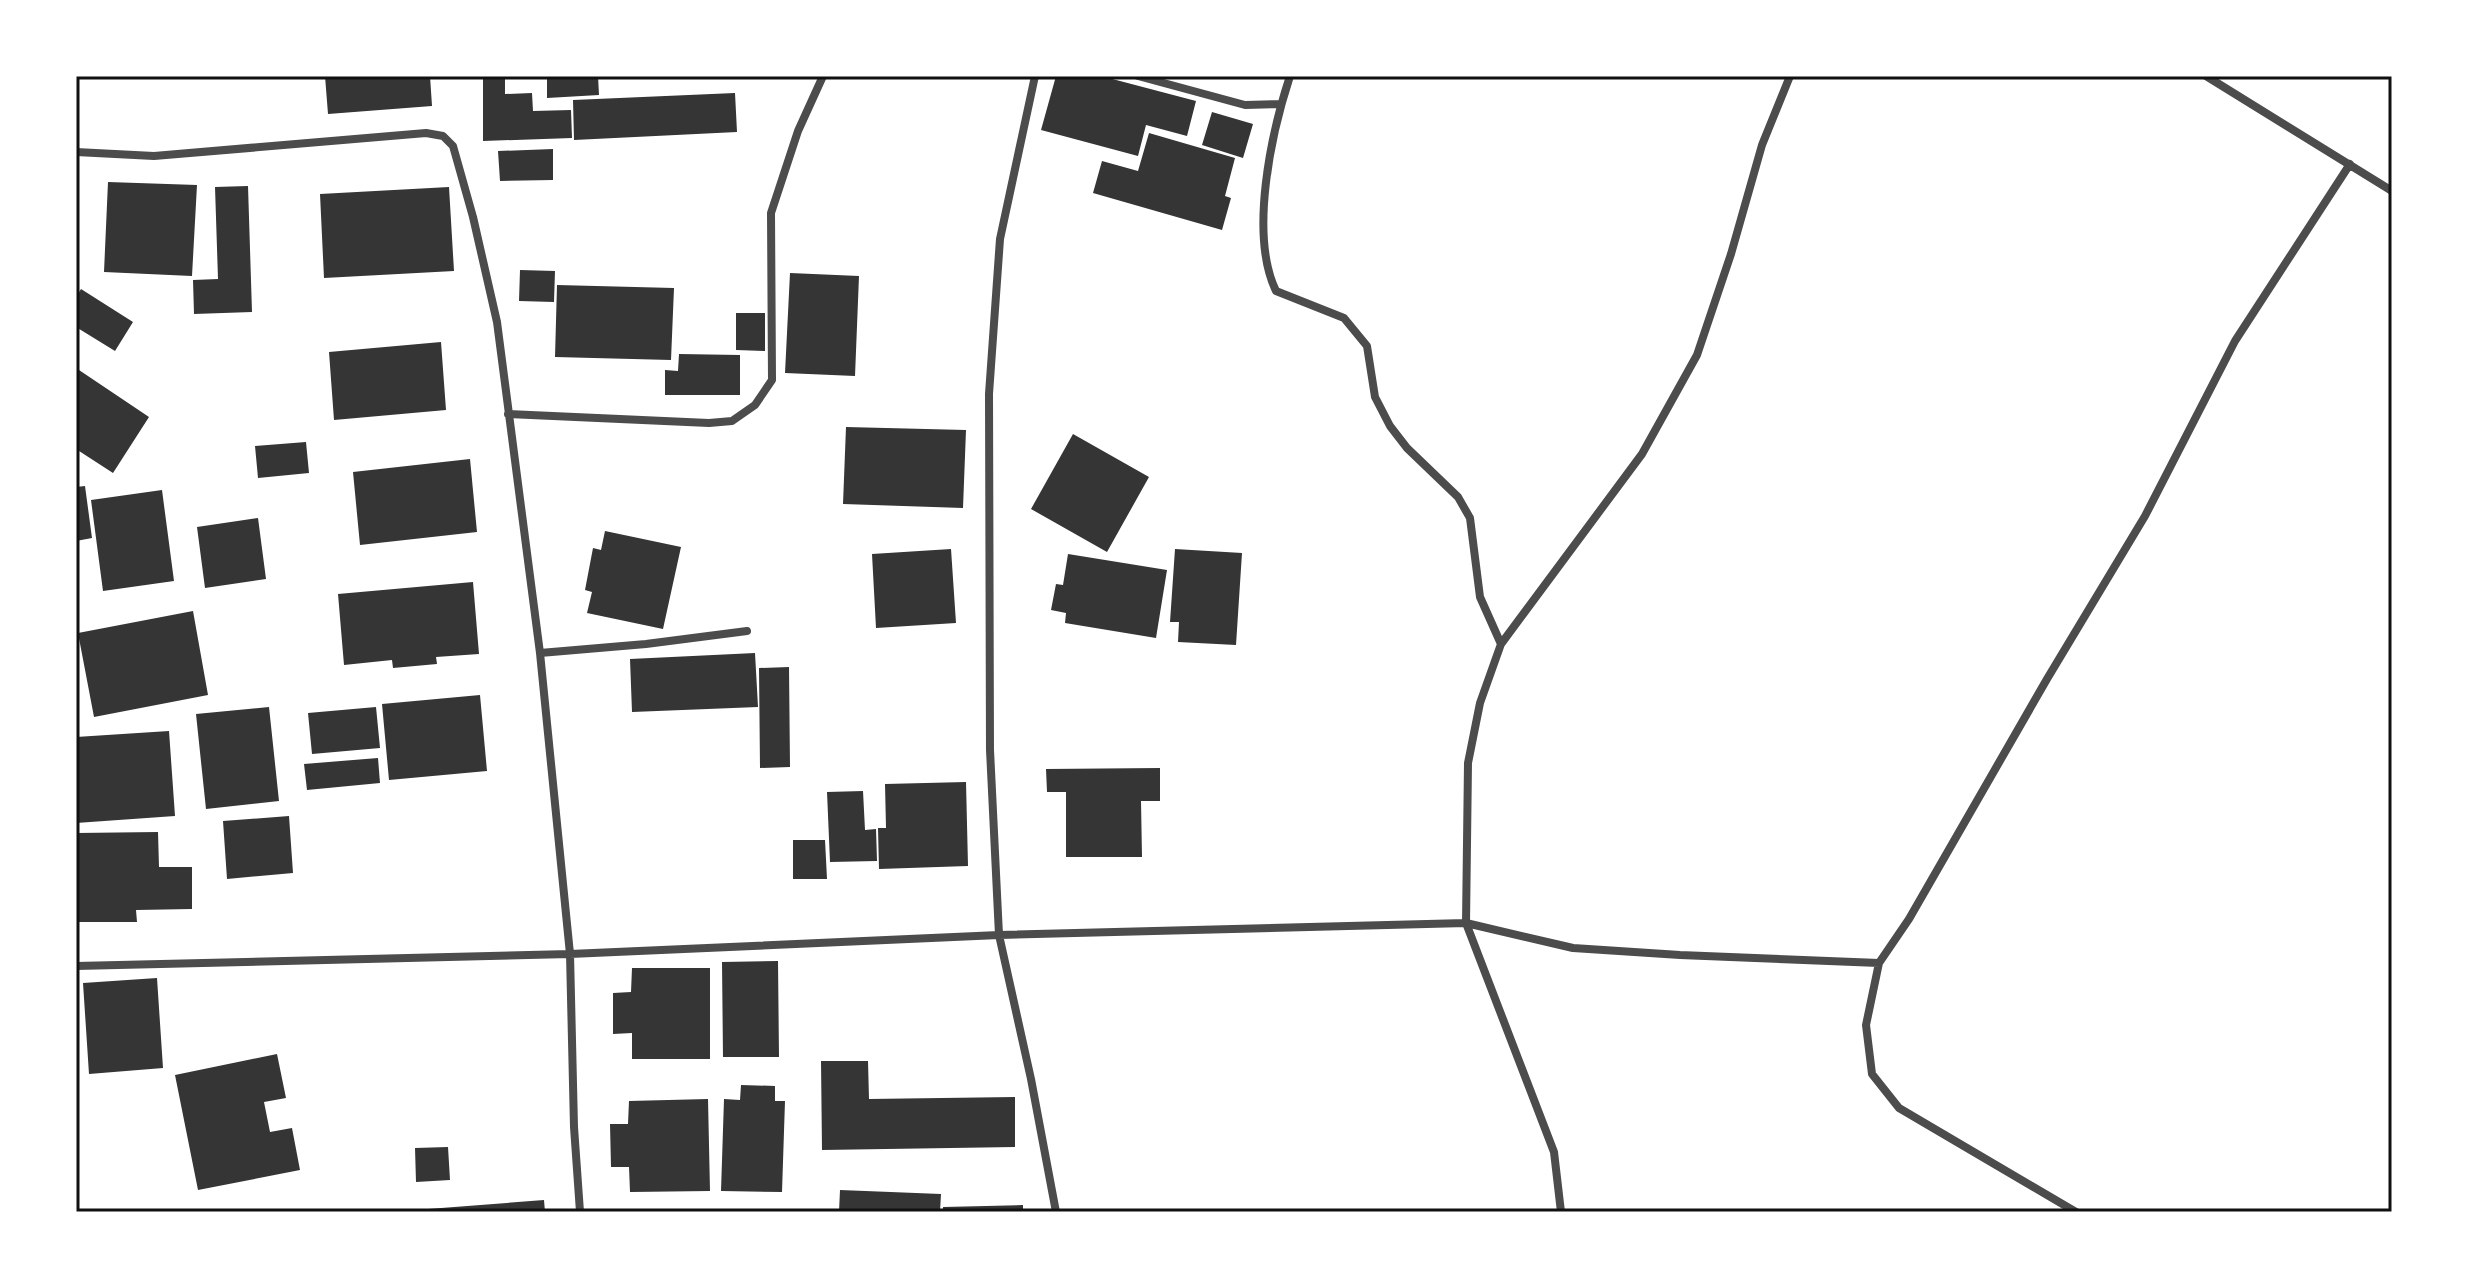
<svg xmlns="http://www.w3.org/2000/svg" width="2468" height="1288" font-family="Montserrat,sans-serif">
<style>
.building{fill:#353535}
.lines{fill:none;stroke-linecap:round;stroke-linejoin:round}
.minor{stroke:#4c4c4c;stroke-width:8}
.neatline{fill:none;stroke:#111;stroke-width:3}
</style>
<rect width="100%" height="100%" fill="#fff"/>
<path class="building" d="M325 76H430L432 106 328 114Z
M483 76H505V94L532 93 533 111 571 110 572 138 483 141Z
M547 76H598L599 95 547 98Z
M1056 76H1101L1196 101 1187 136 1146 125 1138 156 1041 130Z
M735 93 737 132 574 140 573 100Z
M1212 112 1253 124 1243 158 1202 145Z
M1149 133 1235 158 1225 196 1231 198 1222 230 1093 193 1102 161 1138 171Z
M553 149V180L500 181 498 151Z
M108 182 197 185 192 276 104 272Z
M248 186 252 312 194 314 193 280 218 279 215 187Z
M449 187 454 271 324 278 320 194Z
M520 270 555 271 554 302 519 301Z
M790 273 859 276 855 376 785 373Z
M557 285 674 288 671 360 555 357Z
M81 289 133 322 115 351 76 327V297Z
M736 313H765V351L736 350Z
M441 342 446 410 334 420 329 352Z
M679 354 740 355V395H665V370L678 371Z
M76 368 149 417 113 473 76 449Z
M846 427 966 430 963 508 843 504Z
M1073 434 1149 477 1107 552 1031 509Z
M306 442 309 473 258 478 255 446Z
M470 459 477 532 360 545 353 472Z
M85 486 92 538 76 541V487Z
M162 490 174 581 103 591 91 500Z
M258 518 266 579 205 588 197 527Z
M605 531 681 547 663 629 587 613 592 592 585 590 593 548 601 550Z
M951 549 956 623 876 628 872 554Z
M1175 549 1242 553 1236 645 1178 642 1179 622H1170Z
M1068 554 1167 570 1156 638 1065 623 1066 613 1051 610 1056 584 1063 585Z
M473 582 479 654 436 657 437 664 393 668 392 660 344 665 338 594Z
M193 611 208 695 94 717 78 633Z
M755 653 758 707 632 712 630 659Z
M789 667 790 767 760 768 759 668Z
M480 695 487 771 389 780 382 704Z
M269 707 279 801 206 809 196 714Z
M376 707 380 748 312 754 308 713Z
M169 731 175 816 76 823V737Z
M378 758 380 783 307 790 304 764Z
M1160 768V801H1141L1142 857H1066V792H1047L1046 769Z
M966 782 968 866 879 869 878 828H886L885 784Z
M863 791 865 830 876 829 877 861 830 862 827 792Z
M289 816 293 873 227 879 223 821Z
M158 832 159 867H192V909L136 910 137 922H76V833Z
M793 840H825L827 879H793Z
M778 961 779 1057H723L722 962Z
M632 968H710V1059H632V1033L613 1034V993L631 992Z
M157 978 163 1068 89 1074 83 983Z
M277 1054 286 1098 264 1102 270 1132 292 1128 300 1170 198 1190 175 1075Z
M821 1061H868L869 1099 1015 1097V1147L822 1150Z
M741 1085 775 1086V1101H785L782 1192 721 1191 724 1099 740 1100Z
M708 1099 710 1191 630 1192 629 1167H611L610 1124H628L629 1101Z
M448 1147 450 1180 416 1182 415 1148Z
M840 1190 941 1194 940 1212H839Z
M544 1200 545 1212H415V1210Z
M1023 1205V1212H943V1207Z"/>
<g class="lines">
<path class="minor" d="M1035 76 1000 239 989 394 990 750 999 935 1031 1079 1056 1212
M1138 76 1245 105 1281 104
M1290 76C1271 134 1249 235 1276 291L1344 318 1367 346 1375 397 1390 426 1407 448 1458 497 1470 518 1480 597 1501 644
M2206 76 2392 191
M76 152 154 156 426 133 443 136 453 146 473 217 497 322 540 653 570 954 574 1127 580 1212
M508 414 709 423 732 421 755 405 772 380 771 213 798 131 823 76
M540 653 646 644 747 631
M76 966 570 954 999 935 1466 923 1573 948 1680 955 1879 963
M1561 1212 1554 1152 1466 923 1468 763 1480 703 1501 644 1642 454 1697 355 1731 254 1762 145 1790 76
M2076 1212 1899 1108 1872 1074 1866 1025 1879 963 1909 919 2047 679 2145 516 2235 341 2350 164"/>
</g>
<rect width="2468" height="1288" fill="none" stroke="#ffffff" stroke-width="156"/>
<rect x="78" y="78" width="2312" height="1132" class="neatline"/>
</svg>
